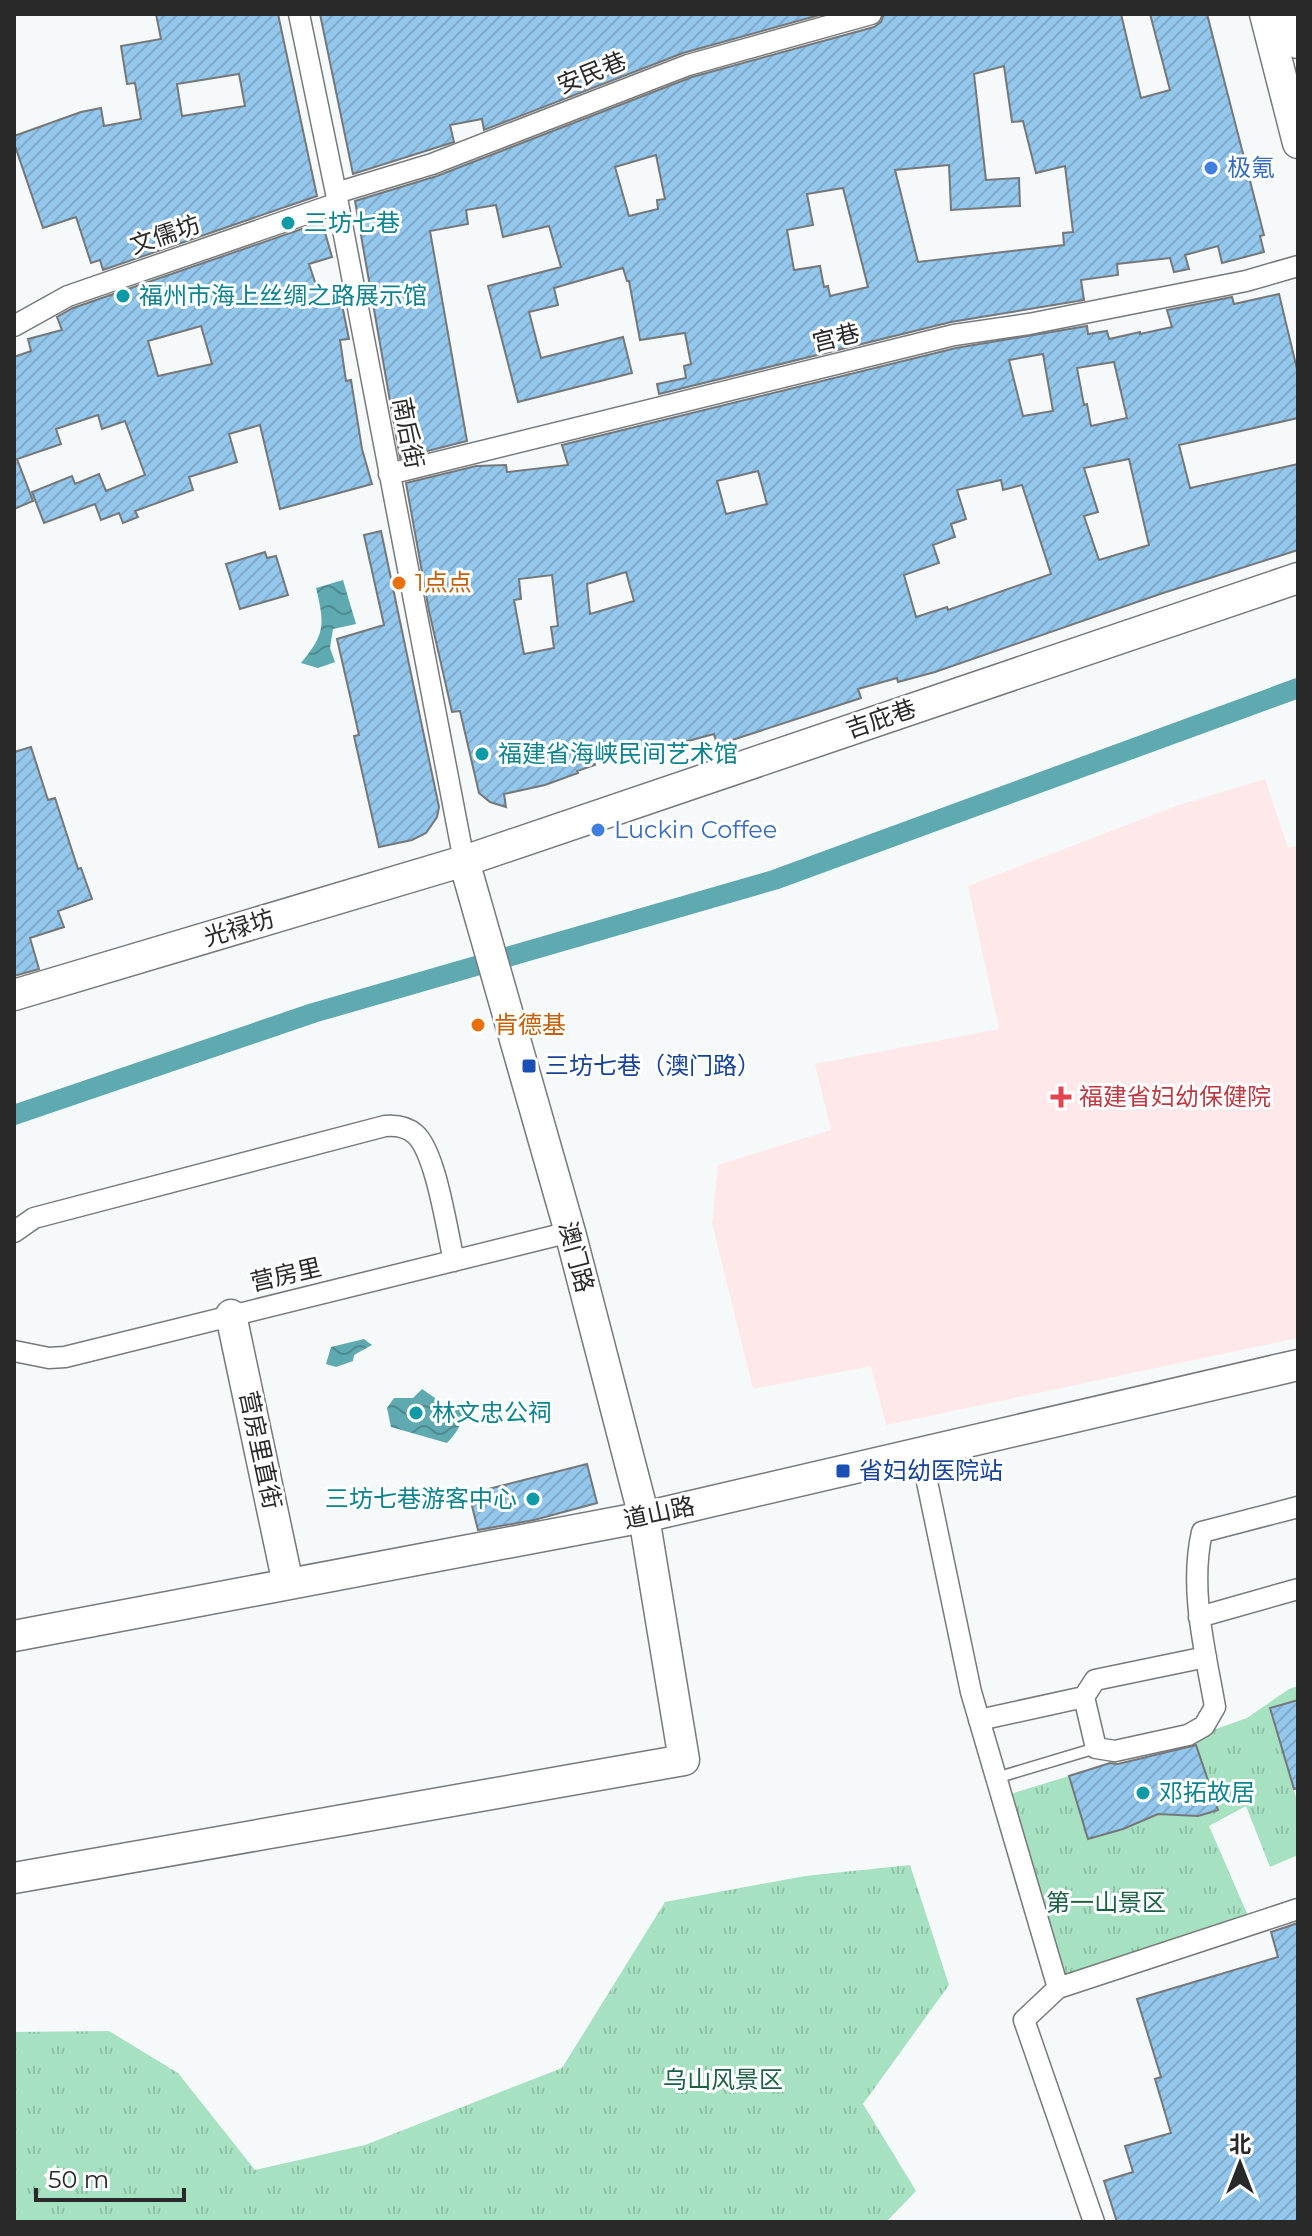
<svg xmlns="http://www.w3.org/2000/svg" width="1312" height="2236" font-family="Montserrat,'Noto Sans SC',sans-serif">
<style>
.medical{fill:#fee8e9}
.park{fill:url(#park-tufts)}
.water{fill:url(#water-waves)}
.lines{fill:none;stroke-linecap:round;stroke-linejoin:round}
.canal{stroke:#5fa9b1;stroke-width:20}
.building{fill:url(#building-hatch);stroke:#757779;stroke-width:2;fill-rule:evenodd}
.lane-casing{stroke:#77797b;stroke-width:13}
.street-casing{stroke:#77797b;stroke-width:23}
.secondary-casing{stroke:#77797b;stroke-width:33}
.lane{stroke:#fff;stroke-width:10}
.street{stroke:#fff;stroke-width:20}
.secondary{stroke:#fff;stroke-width:30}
.shop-dot{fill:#3f7fe0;stroke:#fff;stroke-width:3}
.culture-dot{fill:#0f9aa8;stroke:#fff;stroke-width:3}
.food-dot{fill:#e8710a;stroke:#fff;stroke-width:3}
.transit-dot{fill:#1a4fb4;stroke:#fff;stroke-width:3}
.health-dot{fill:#e0444e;stroke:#fff;stroke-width:3}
.labels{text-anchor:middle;stroke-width:6;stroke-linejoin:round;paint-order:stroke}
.street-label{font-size:24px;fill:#29292a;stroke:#fff}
.shop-label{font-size:24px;fill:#366cbe;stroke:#fff;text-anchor:start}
.culture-label{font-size:24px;fill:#0d838f;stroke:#fff;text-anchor:start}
.food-label{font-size:24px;fill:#c56008;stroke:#fff;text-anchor:start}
.transit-label{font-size:24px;fill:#164399;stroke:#fff;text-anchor:start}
.health-label{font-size:24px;fill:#be3a42;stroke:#fff;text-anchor:start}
.park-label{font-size:24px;fill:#1b6043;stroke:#fff}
</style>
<defs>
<pattern id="park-tufts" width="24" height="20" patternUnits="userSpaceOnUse" patternTransform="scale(2)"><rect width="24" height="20" fill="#a6e1c1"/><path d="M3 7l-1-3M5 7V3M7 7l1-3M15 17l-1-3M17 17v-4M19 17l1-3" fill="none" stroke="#8fc1a6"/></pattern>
<pattern id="water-waves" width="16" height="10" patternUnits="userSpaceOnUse" patternTransform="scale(2)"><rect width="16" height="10" fill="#5fa9b1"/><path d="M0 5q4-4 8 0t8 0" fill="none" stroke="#4e8a90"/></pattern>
<pattern id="building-hatch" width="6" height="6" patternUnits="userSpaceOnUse" patternTransform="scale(2)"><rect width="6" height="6" fill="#94c7ec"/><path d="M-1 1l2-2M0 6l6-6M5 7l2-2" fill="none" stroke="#80abcb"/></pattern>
</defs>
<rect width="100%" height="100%" fill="#f6f9fa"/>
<path class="medical" d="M1265 779 1288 848 1298 845V998L1296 999 1298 1009V1338L886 1425 871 1366 753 1389 712 1223 718 1165 831 1130 815 1064 999 1029 968 886 1176 806Z"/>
<path class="park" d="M1298 1686V1700L1270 1708 1298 1804V1855L1270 1867 1246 1806 1209 1826 1252 1925 1058 1988 1001 1797 1069 1776 1089 1838 1158 1814 1198 1816 1217 1810 1193 1737 1247 1718 1289 1689Z
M910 1865 949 1985 863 2104 916 2191 886 2222H14V2032L109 2031 178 2073 255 2170 365 2145 562 2068 665 1902 805 1876Z"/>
<path class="water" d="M343 580 356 624 333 629 330 648 335 662 318 668 301 663C325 634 325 625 316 588Z
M364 1339 372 1345 354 1355 353 1361 336 1367 326 1364 331 1347Z
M422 1389 435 1398 438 1405 460 1403C466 1420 458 1431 447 1443L391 1427 387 1408 394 1398H413Z"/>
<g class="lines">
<path class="canal" d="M14 1115 313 1013 774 880 1298 688"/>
</g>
<path class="building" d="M156 14H278L317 196 103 270 100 260 91 263 76 217 43 228 14 143V136L81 112 101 108 104 126 141 119 135 83 127 84 121 46 161 39ZM239 74 245 106 182 116 177 84Z
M320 14H823L683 53 484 130 482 119 450 125 454 142 353 174Z
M884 14H1121L1141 98 1170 90 1150 14H1207L1264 235 1260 236 1264 252 1222 263 1218 246 1185 255 1189 269 1174 272 1170 258 1117 264 1118 275 1081 280 1084 300 951 322 659 394 657 384 686 378 684 366 691 364 685 333 640 340 629 281H627L623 268 554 288 558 305 529 312 541 358 623 337 632 373 518 402 488 286 561 267 549 226 503 237 496 205 466 210 468 224 430 231 467 441 400 458 355 201 437 176 692 77 874 27 881 22ZM1004 66 1012 122 1023 121 1036 173 1065 166 1073 232 1063 233 1064 245 918 262 895 170 949 165 951 210 1020 206 1019 178 986 180 974 74ZM656 155 665 199 657 200 658 209 629 216 615 167ZM843 188 868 287 830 296 828 286 824 287 820 266 794 270 787 230 813 225 807 194Z
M322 222 332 257 309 264 322 303 341 300 349 339 340 340 346 381 351 380 362 449 372 484 280 509 260 425 229 434 237 462 189 477 193 490 135 511 138 517 123 523 119 513 101 520 95 504 44 523 32 492 72 476 75 484 99 474 106 491 145 475 125 421 102 429 98 415 56 429 61 444 17 459 33 501 14 509V357L31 351 28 339 62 330 57 317 73 308ZM201 326 212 364 158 376 148 341Z
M1279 294 1298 373V418L1179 445 1190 488 1298 464V550L1163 593 935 672 898 682 897 678 858 689 861 698 717 745 714 734 673 745 672 742 632 754 631 749 593 760 595 765 577 771 578 773 545 785 504 794 506 807 490 802 479 793 460 711 452 712 429 611 406 483 476 466 506 465 507 472 568 465 562 445 956 348 1087 326 1088 334 1107 331 1109 339 1140 332V334L1172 327 1167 310 1232 297 1234 304ZM1043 354 1053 411 1023 416 1009 360ZM1114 362 1127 418 1091 426 1087 404 1084 405 1077 368ZM1129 459 1149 545 1099 560 1084 516 1098 512 1084 468ZM758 471 767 504 726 514 717 481ZM1001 480 1003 490 1022 485 1051 574 948 610 947 607 916 617 904 575 939 563 933 545 955 537 951 524 966 519 957 490ZM626 572 634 601 590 614 587 584ZM552 575 558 626 551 627 554 648 524 654 514 600 521 599 519 579Z
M381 531 439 807 437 817 426 833 412 840 379 847 354 736 359 735 337 639 384 625 364 535Z
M265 552 267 558 276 556 288 595 240 609 226 564Z
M31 747 48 800 55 798 78 869 81 868 92 899 58 911 64 927 30 938 39 969 14 976V752Z
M587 1464 597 1503 534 1520 478 1530 469 1494Z
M1298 1700V1788L1294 1789 1270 1708Z
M1196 1745 1218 1810 1198 1816 1158 1814 1123 1829 1088 1839 1069 1776 1110 1763 1118 1764Z
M1298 1923V2222H1117L1104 2181 1133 2172 1125 2146 1171 2133 1155 2079 1161 2077 1137 1999 1278 1957 1271 1932Z"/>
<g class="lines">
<defs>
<path id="lane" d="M996 1778 1096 1748"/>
<path id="street" d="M299 14 336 193 464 861
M336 193 432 164 688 65 871 14
M14 326 68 296 338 203
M389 474 954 335 1029 324 1246 281 1298 266
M14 1232 34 1218 385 1126C396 1125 406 1126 415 1134 436 1152 447 1231 454 1261
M14 1351 49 1358 65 1357 570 1232
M921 1453 971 1692 1058 1988
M1199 1617 1298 1589
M1206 1657 1095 1680 1084 1697 1096 1748 1115 1751 1188 1735 1204 1726 1215 1707C1205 1650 1189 1589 1202 1532L1298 1507
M979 1720 1084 1697
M1094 2222 1024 2020 1058 1988 1298 1909"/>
<path id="secondary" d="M1265 14 1298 143
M1291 14 1298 43
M14 995 464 861 1298 578
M231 1315 288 1584
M14 1636 644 1517 1298 1365
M14 1878 684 1760 644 1517 570 1232 464 861"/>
</defs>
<use href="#lane" class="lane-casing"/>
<use href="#street" class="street-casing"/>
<use href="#secondary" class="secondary-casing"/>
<use href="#lane" class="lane"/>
<use href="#street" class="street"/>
<use href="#secondary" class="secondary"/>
</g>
<g class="shop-dot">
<circle cx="1211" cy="168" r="8"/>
<circle cx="598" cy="830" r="8"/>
</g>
<g class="culture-dot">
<circle cx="288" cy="223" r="8"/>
<circle cx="123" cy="296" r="8"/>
<circle cx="482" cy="754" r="8"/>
<circle cx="416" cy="1413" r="8"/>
<circle cx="533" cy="1499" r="8"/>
<circle cx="1143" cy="1793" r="8"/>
</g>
<g class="food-dot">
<circle cx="399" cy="583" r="8"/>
<circle cx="478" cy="1025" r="8"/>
</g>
<g class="transit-dot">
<rect x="521" y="1058" width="16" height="16" rx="4"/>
<rect x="835" y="1463" width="16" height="16" rx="4"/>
</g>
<path class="health-dot" d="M1057 1085h8v8h8v8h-8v8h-8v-8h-8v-8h8z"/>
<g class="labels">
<g class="street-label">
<text transform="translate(592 73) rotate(-22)" y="8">安民巷</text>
<text transform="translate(165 235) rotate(-19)" y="8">文儒坊</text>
<text transform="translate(836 338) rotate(-14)" y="8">宫巷</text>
<text transform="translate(408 433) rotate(79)" y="8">南后街</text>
<text transform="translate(881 719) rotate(-19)" y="8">吉庇巷</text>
<text transform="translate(239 928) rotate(-17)" y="8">光禄坊</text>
<text transform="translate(576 1257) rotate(75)" y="8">澳门路</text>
<text transform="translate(286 1275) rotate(-13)" y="8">营房里</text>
<text transform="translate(260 1450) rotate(78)" y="8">营房里直街</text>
<text transform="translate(659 1513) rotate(-12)" y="8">道山路</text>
</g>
<g class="shop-label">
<text x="1227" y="176">极氪</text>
<text x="614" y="838">Luckin Coffee</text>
</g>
<g class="culture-label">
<text x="304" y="231">三坊七巷</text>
<text x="139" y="304">福州市海上丝绸之路展示馆</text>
<text x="498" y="762">福建省海峡民间艺术馆</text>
<text x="432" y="1421">林文忠公祠</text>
<text x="517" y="1507" text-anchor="end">三坊七巷游客中心</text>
<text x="1159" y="1801">邓拓故居</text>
</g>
<g class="food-label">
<text x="415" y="591">1点点</text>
<text x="494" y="1033">肯德基</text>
</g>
<g class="transit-label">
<text x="545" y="1074">三坊七巷（澳门路）</text>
<text x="859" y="1479">省妇幼医院站</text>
</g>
<g class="health-label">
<text x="1079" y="1105">福建省妇幼保健院</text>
</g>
<g class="park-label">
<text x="1106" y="1911">第一山景区</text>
<text x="723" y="2088">乌山风景区</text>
</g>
</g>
<rect width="1312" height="2236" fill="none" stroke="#29292a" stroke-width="32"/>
<g transform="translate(1240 2164)" stroke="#ffffff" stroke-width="6" paint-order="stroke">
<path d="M0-6L14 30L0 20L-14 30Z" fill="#29292a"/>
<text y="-12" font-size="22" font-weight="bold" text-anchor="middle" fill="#29292a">北</text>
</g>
<path d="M36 2188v12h148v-12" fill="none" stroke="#29292a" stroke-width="4"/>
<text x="48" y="2188" font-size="24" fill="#29292a" stroke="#ffffff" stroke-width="6" paint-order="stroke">50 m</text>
</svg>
